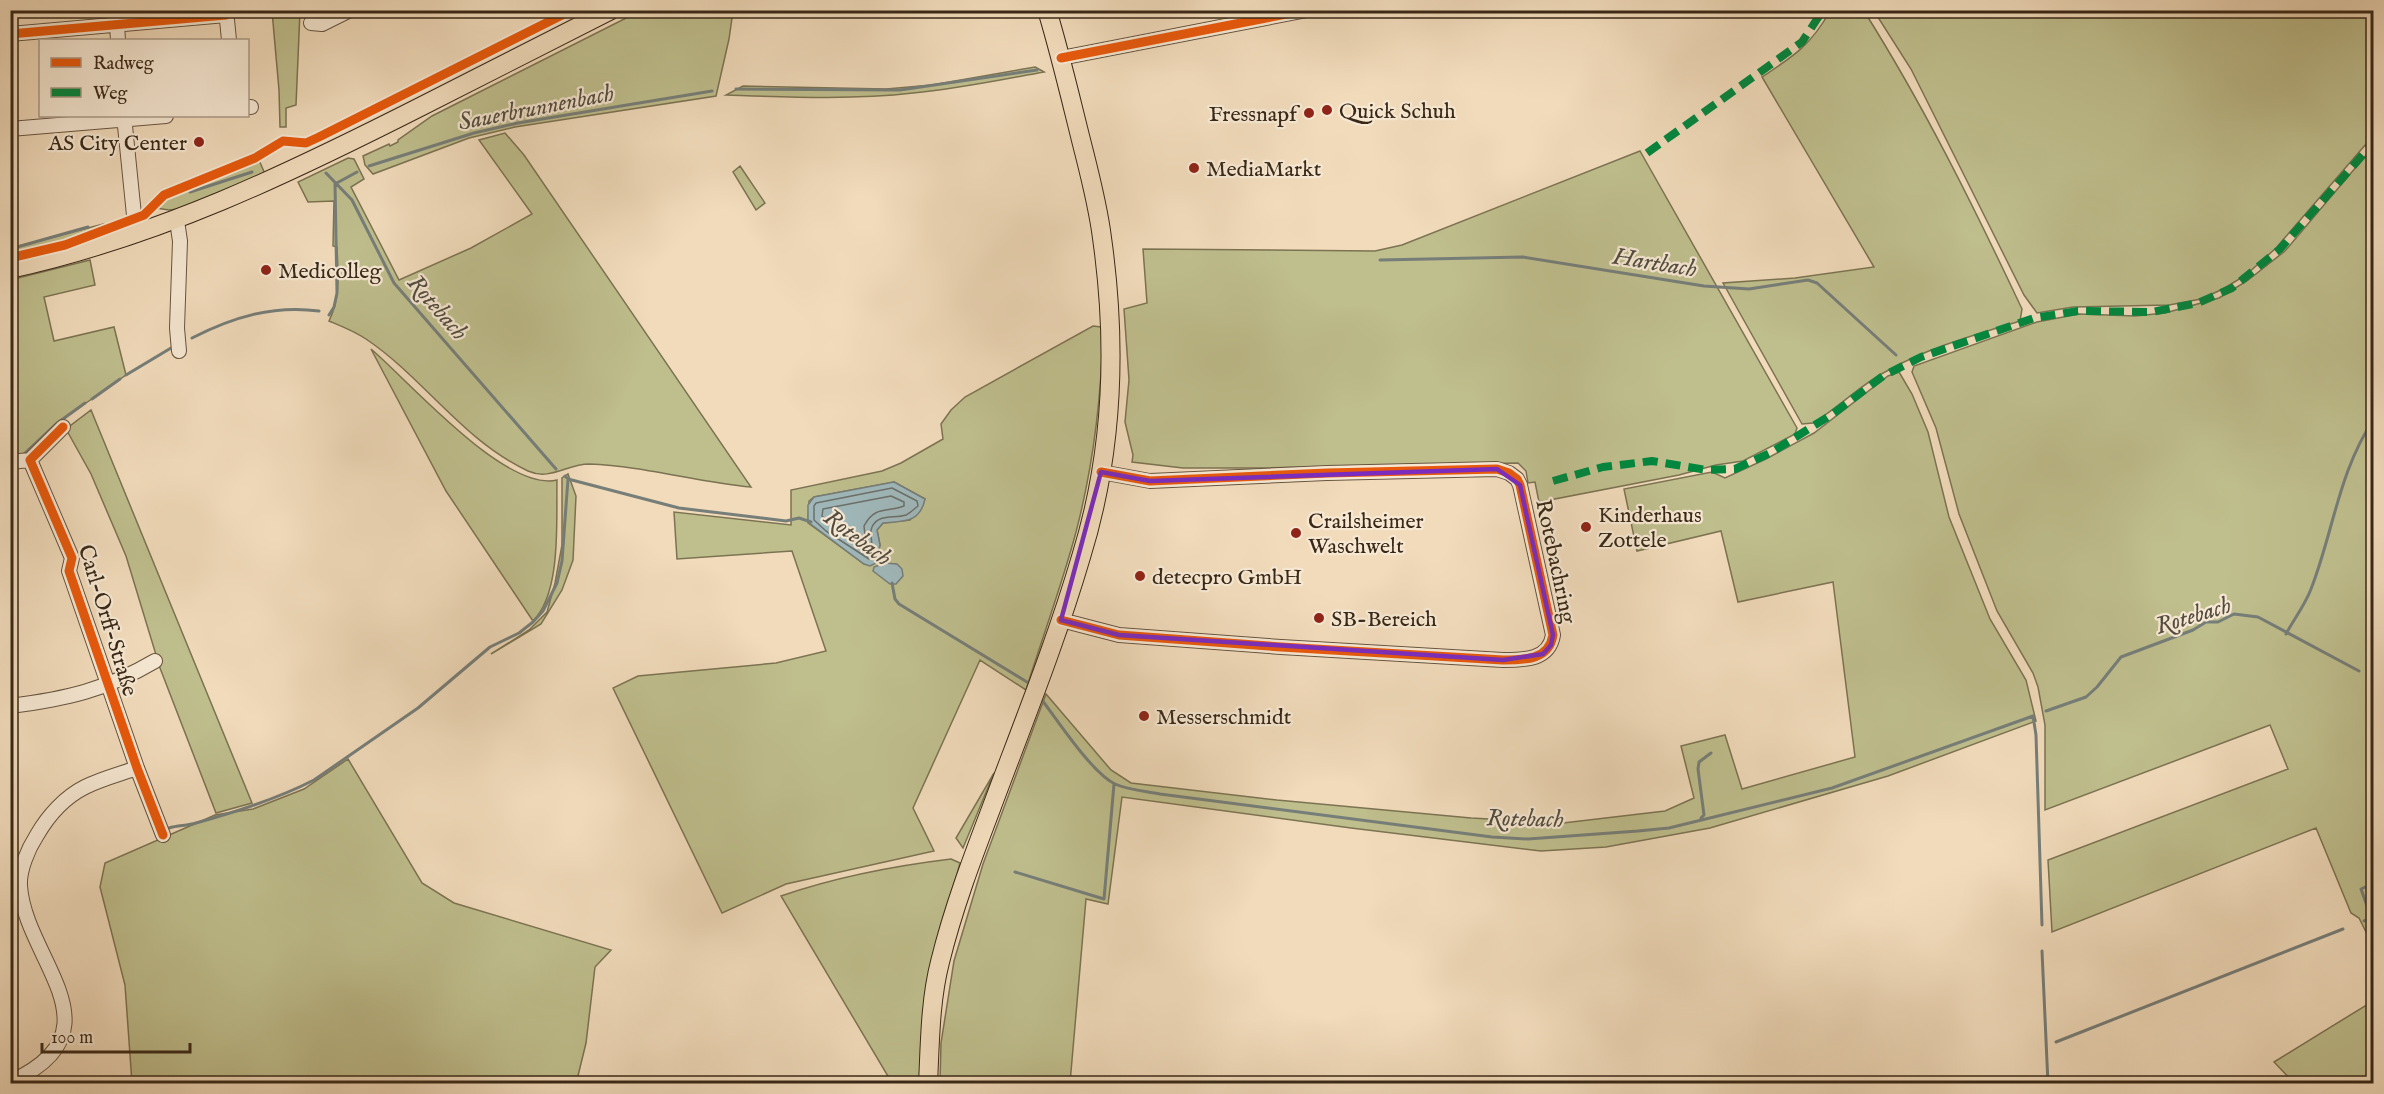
<svg xmlns="http://www.w3.org/2000/svg" width="2384" height="1094" font-family="'IM FELL English',serif">
<style>
.green{fill:#bfbe8d;stroke:#7c7352;stroke-width:1.5;fill-rule:evenodd}
.water{fill:#9fb8bb;stroke:#767e79;stroke-width:1.5}
.lines{fill:none;stroke-linecap:round;stroke-linejoin:round}
.shore{stroke:#6c7069;stroke-width:1.5}
.stream{stroke:#767e79;stroke-width:3}
.minor-casing{stroke:#675540;stroke-width:16}
.major-casing{stroke:#392817;stroke-width:20}
.minor{stroke:#f6e8d3;stroke-width:14}
.major{stroke:#f1dbbb;stroke-width:18}
.quiet{stroke:#00873e;stroke-width:8;stroke-dasharray:15 8;stroke-linecap:butt}
.cycleway-casing{stroke:#f6e8d3;stroke-width:13}
.cycleway{stroke:#e8590c;stroke-width:9}
.marked{fill:none;stroke:#7b2cbf;stroke-width:4.5;stroke-linejoin:round}
.poi-dot{fill:#8f2418;stroke:#f6e8d3;stroke-width:2}
.labels{text-anchor:middle;stroke-width:4.5;stroke-linejoin:round;paint-order:stroke}
.poi-label{font-size:22px;fill:#392817;stroke:#f6e8d3;text-anchor:start}
.street-label{font-size:22px;fill:#392817;stroke:#f6e8d3}
.water-label{font-size:24px;font-style:italic;fill:#524c40;stroke:#f6e8d3}
</style>
<rect width="100%" height="100%" fill="#f1dbbb"/>
<filter id="stains"><feTurbulence type="fractalNoise" baseFrequency=".00333" numOctaves="4"/><feColorMatrix values="0 0 0 0 .2 0 0 0 0 .09 0 0 0 0 .02 0 0 0 .5 -.17"/></filter>
<radialGradient id="worn" r=".72"><stop offset=".6" stop-color="#630" stop-opacity="0"/><stop offset="1" stop-color="#630" stop-opacity=".3"/></radialGradient>
<path class="green" d="M272 11H300L296 105 286 108V127H280L279 90Z
M640 11H733L729 39 716 96 515 127 469 138 373 174 365 165 363 156 389 144 390 146 398 142V140L432 116Z
M1830 11H1864C1924 106 1974 207 2022 309L2020 321C1974 335 1927 348 1885 372 1859 386 1838 408 1813 423L1802 424 1723 283 1795 278 1874 267 1762 77C1794 56 1811 45 1830 11Z
M1874 11H2373V136L2276 248 2246 275 2223 289 2201 299 2169 305 2073 307 2037 313 2024 295 1911 69Z
M1035 67 1044 72C1000 80 957 89 913 93 852 100 787 97 726 95L743 86 886 89 932 85Z
M505 133 524 155 751 487C697 482 644 466 589 464 567 464 550 481 528 471 462 440 424 378 366 339 354 331 341 326 329 321 341 296 338 275 337 247L333 246 334 201 308 202 298 182 348 158 354 159 364 179 351 187 399 280 471 248 532 214 479 140Z
M2373 147V946L2359 918 2351 913 2316 828 2052 932 2048 860 2288 769 2270 725 2045 810V725L2038 687 2033 673 1997 611 1959 514 1936 428 1912 372 1914 366 2037 322 2079 314 2135 316 2165 313 2219 298 2247 281 2285 251Z
M1640 151 1797 428 1795 434 1743 461 1716 465 1679 475 1539 502 1535 482 1528 483 1526 471 1518 463 1254 468H1183L1132 462 1133 455 1125 422 1129 380 1124 309 1147 303 1143 249 1375 251 1402 245Z
M259 160 265 174 179 209 169 210 156 208 169 197Z
M740 166 765 203 756 210 733 172Z
M103 224 94 234 11 257V248Z
M90 260 95 285 44 297 54 341 114 327 126 375 56 424 19 458H15L10 447V280Z
M1093 326 1101 327 1103 333C1101 400 1093 467 1076 532 1062 585 1042 638 1026 690L980 660 913 808 934 851 786 884 722 913 613 688 638 676 776 663 826 651 792 551 677 559 674 512 791 525V490L882 471 901 463 943 439 941 424 951 410 965 397ZM894 482 925 499 910 520 883 523 877 530 880 545 876 563 864 564 808 523 809 501 814 497Z
M371 349C410 382 505 492 557 480 556 519 562 592 533 621L446 491Z
M1899 372 1912 394 1928 432 1949 517 1990 619 2026 680 2036 721 1888 776 1710 828 1606 847 1541 851 1351 828 1122 797 1108 904 1086 899 1070 1083H940L941 1043 954 961 983 864 1046 694 1111 770 1131 783 1277 800 1471 818 1563 823 1665 811 1694 798 1681 746 1725 735 1742 789 1855 757 1833 582 1738 602 1721 531 1637 551 1624 489 1712 472 1725 478 1766 459 1814 433 1888 376Z
M91 410 252 803 216 813 160 668 126 556 91 474 66 429Z
M568 474 576 496 573 560 562 590 541 624 491 654 529 630 547 612 555 583 562 545V478Z
M348 759 422 883 454 903 611 950 595 967 586 1043 576 1084 132 1083 125 985 100 887 105 863 215 815 253 809 304 789Z
M994 773 963 848 956 838Z
M951 859 960 863 949 903 919 1083H892L781 896C836 877 893 866 951 859Z
M2373 1001V1083H2294L2274 1062Z"/>
<path class="water" d="M894 482 925 499C920 523 904 521 883 523L877 530 880 545 876 563 870 566 864 564 808 522V505L814 497Z
M885 563 897 564 902 569 903 576 896 584H890L873 571 874 567Z"/>
<g class="lines">
<path class="shore" d="M892 488 917 501 918 506C914 509 910 513 906 515 894 519 879 513 872 527 868 535 876 546 869 559L826 531 814 520V506L816 503Z
M891 496 904 502V506C887 513 875 505 864 526L866 544 863 546 831 525 822 516 823 509Z"/>
<path class="stream" d="M736 89 900 90 1037 70
M369 166 474 133 518 123 712 91
M326 173 352 200 394 283 556 469
M335 184 357 172
M190 192 252 172
M10 249 88 227
M1380 260 1523 257 1704 286 1749 289 1808 280 1817 283 1896 355
M329 315 334 307 337 293 335 184
M192 338C233 317 273 305 319 311
M126 375 171 348
M92 399 120 379
M10 447 14 456
M22 456 56 424 85 403
M565 476 568 479 679 508 786 521 799 518 811 522
M892 583 895 599 899 604 1027 682
M2286 634C2294 619 2305 605 2311 589 2333 533 2339 470 2374 419
M1042 700C1058 721 1092 773 1115 784 1128 790 1145 791 1160 794L1492 837 1528 839 1638 831 1669 828 1832 788 2033 716 2036 735 2042 925
M2046 711 2086 697 2097 687 2121 657 2193 630 2206 622H2218L2234 614 2258 617 2359 671
M1701 818 1704 815 1698 769 1699 762 1711 753
M169 828C178 825 187 826 196 823 236 812 277 799 314 780L418 708 490 647 519 633 533 622 543 611 557 583 562 561 568 479
M1015 872 1104 899 1114 784
M2364 921 2371 917 2361 889 2374 883
M2042 951 2048 1084
M2056 1042 2343 929"/>
<defs>
<path id="minor" d="M116 10 118 40
M226 10 229 40
M311 23 322 24 350 10
M10 34 226 15
M1061 58 1307 10
M248 107H251
M124 116 136 235
M10 129 166 116
M177 221 180 241 177 328 179 351
M63 427 30 460 72 558 69 571 137 768 163 835
M10 462 30 460
M1061 620 1119 635 1281 647 1503 660C1525 660 1549 660 1553 635L1520 485 1517 479 1509 473 1497 469 1327 473 1150 481 1101 472
M10 706C66 699 106 690 155 661
M10 1082C124 1031 25 960 20 886 19 870 28 849 37 835 48 816 65 797 85 787 101 779 120 774 137 768"/>
<path id="major" d="M10 269C160 236 288 174 424 105 486 74 548 42 611 10
M928 1084C930 1043 930 1001 940 962 953 909 972 859 991 809 1022 726 1056 642 1081 557 1113 454 1117 344 1102 238 1098 205 1089 172 1081 140 1070 96 1060 53 1047 10"/>
</defs>
<use href="#minor" class="minor-casing"/>
<use href="#major" class="major-casing"/>
<use href="#minor" class="minor"/>
<use href="#major" class="major"/>
<path class="quiet" d="M1647 153 1802 42 1823 10
M1553 481 1603 467 1652 461 1707 470 1735 469 1772 452 1834 413 1883 376 1921 357 2034 318 2078 311 2152 312 2198 303 2232 288 2280 249 2374 142"/>
<defs>
<path id="cycleway" d="M10 34 226 15
M1061 58 1307 10
M10 258 65 245 144 215 164 195 255 158 283 141 306 143 319 137 572 10
M63 427 30 460 72 558 69 571 137 768 163 835
M1061 620 1119 635 1281 647 1503 660C1525 660 1549 660 1553 635L1520 485 1517 479 1509 473 1497 469 1327 473 1150 481 1101 472"/>
</defs>
<use href="#cycleway" class="cycleway-casing"/>
<use href="#cycleway" class="cycleway"/>
</g>
<path class="marked" d="M1497 469 1520 485 1553 635 1551 645 1543 654 1503 660 1119 635 1061 620 1101 472 1150 481Z"/>
<g class="poi-dot">
<circle cx="1327" cy="110" r="6"/>
<circle cx="1309" cy="113" r="6"/>
<circle cx="199" cy="142" r="6"/>
<circle cx="1194" cy="168" r="6"/>
<circle cx="266" cy="270" r="6"/>
<circle cx="1586" cy="527" r="6"/>
<circle cx="1296" cy="533" r="6"/>
<circle cx="1140" cy="576" r="6"/>
<circle cx="1319" cy="618" r="6"/>
<circle cx="1144" cy="716" r="6"/>
</g>
<g class="labels">
<g class="poi-label">
<text x="1339" y="118">Quick Schuh</text>
<text x="1297" y="121" text-anchor="end">Fressnapf</text>
<text x="187" y="150" text-anchor="end">AS City Center</text>
<text x="1206" y="176">MediaMarkt</text>
<text x="278" y="278">Medicolleg</text>
<text x="1598" y="522">Kinderhaus<tspan x="1598" dy="25">Zottele</tspan></text>
<text x="1308" y="528">Crailsheimer<tspan x="1308" dy="25">Waschwelt</tspan></text>
<text x="1152" y="584">detecpro GmbH</text>
<text x="1331" y="626">SB-Bereich</text>
<text x="1156" y="724">Messerschmidt</text>
</g>
<g class="street-label">
<text transform="translate(1557 561) rotate(78)" y="8">Rotebachring</text>
<text transform="translate(109 620) rotate(73)" y="8">Carl-Orff-Straße</text>
</g>
<g class="water-label">
<text transform="translate(536 107) rotate(-11)" y="8">Sauerbrunnenbach</text>
<text transform="translate(1655 262) rotate(9)" y="8">Hartbach</text>
<text transform="translate(438 307) rotate(49)" y="8">Rotebach</text>
<text transform="translate(858 537) rotate(37)" y="8">Rotebach</text>
<text transform="translate(2193 615) rotate(-17)" y="8">Rotebach</text>
<text transform="translate(1525 818) rotate(1)" y="8">Rotebach</text>
</g>
</g>
<rect width="2384" height="1094" fill="none" stroke="#f1dbbb" stroke-width="36"/>
<rect x="12" y="12" width="2360" height="1070" fill="none" stroke="#392817" stroke-width="3"/>
<rect x="18" y="18" width="2348" height="1058" fill="none" stroke="#392817" stroke-width="1.5"/>
<rect x="39" y="39" width="210" height="78" fill="#f6e8d3" stroke="#aa9b88" stroke-width="1.5"/>
<rect x="51" y="58" width="30" height="9" fill="#e8590c" stroke="#aa9b88" stroke-width="1.5"/>
<text x="93" y="69" font-size="18" fill="#392817">Radweg</text>
<rect x="51" y="88" width="30" height="9" fill="#00873e" stroke="#aa9b88" stroke-width="1.5"/>
<text x="93" y="99" font-size="18" fill="#392817">Weg</text>
<path d="M42 1043v9h148v-9" fill="none" stroke="#392817" stroke-width="3"/>
<text x="51" y="1043" font-size="18" fill="#392817" stroke="#f6e8d3" stroke-width="4.5" paint-order="stroke">100 m</text>
<rect width="100%" height="100%" filter="url(#stains)"/>
<rect width="100%" height="100%" fill="url(#worn)"/>
</svg>
